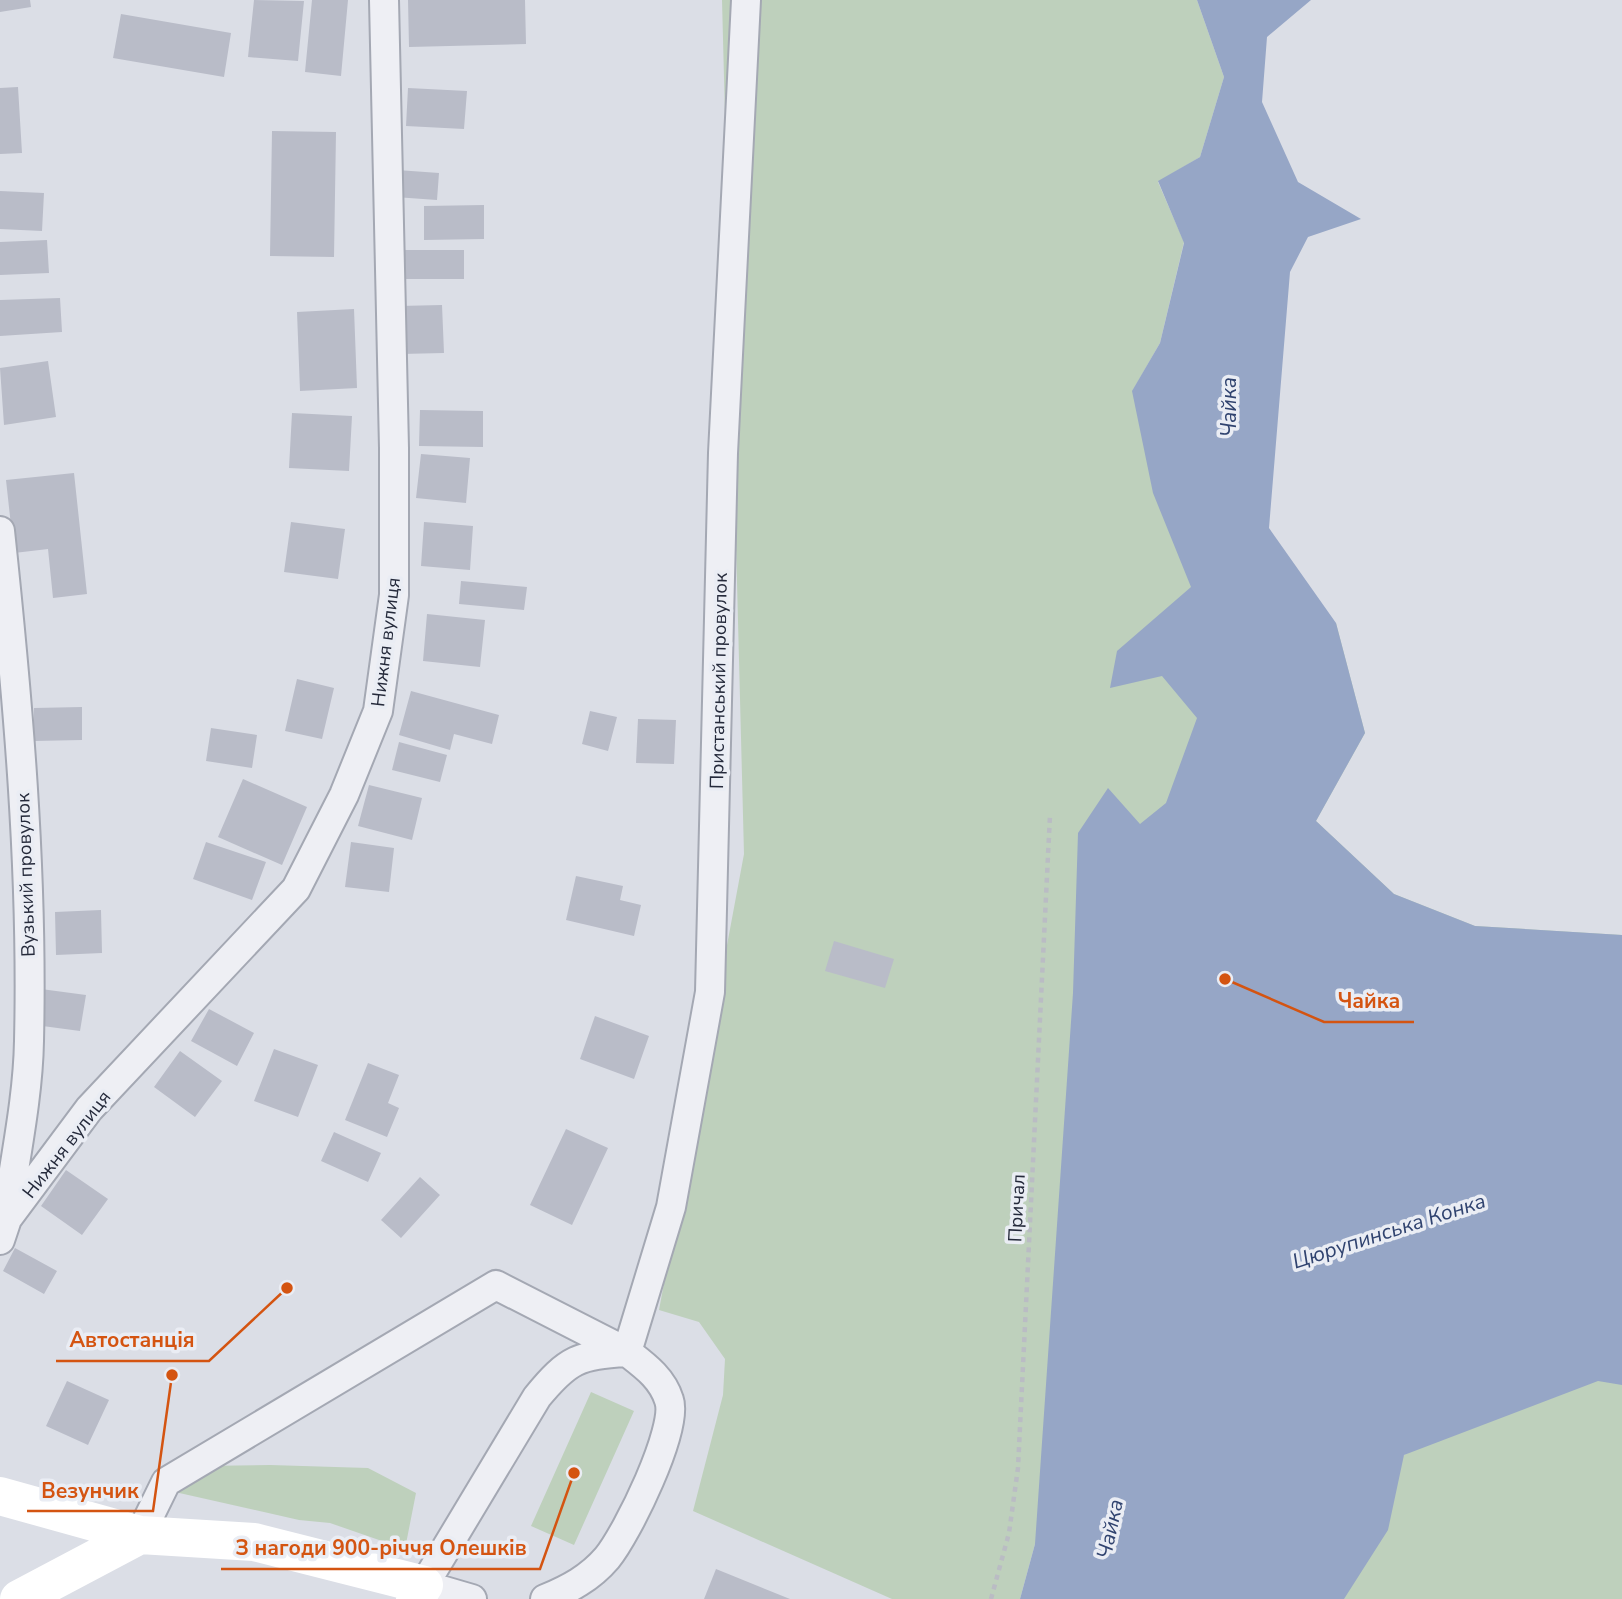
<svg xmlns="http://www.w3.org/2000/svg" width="1622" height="1599" font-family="'Nunito Sans',sans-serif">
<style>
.green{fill:#bed0bc}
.water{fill:#96a6c6}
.building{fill:#b9bcc8}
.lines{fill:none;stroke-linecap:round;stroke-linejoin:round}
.street-casing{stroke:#a4a8b3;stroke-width:32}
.path{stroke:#babcc4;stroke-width:4.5;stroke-dasharray:5 5;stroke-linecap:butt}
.street{stroke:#eeeff4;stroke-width:28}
.secondary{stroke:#fff;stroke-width:38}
.labels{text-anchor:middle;stroke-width:7;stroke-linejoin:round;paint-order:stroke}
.street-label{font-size:19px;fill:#252a3b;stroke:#eaedf4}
.water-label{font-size:21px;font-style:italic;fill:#30436f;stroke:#eaedf4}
.leader{fill:none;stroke:#d45411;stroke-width:2.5}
.callout-dot{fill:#d45411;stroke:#eaedf4;stroke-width:2.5}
.callout-label{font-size:21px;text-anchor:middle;font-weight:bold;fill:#d45411;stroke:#eaedf4;stroke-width:7;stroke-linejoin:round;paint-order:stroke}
</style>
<rect width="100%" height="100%" fill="#dbdee6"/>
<path class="green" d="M722 0H1197L1224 77 1200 157 1158 182 1184 242 1160 343 1133 390 1228 671 1336 623 1365 733 1316 821 1394 894 1475 926 1622 935 1035 1544 1020 1599H892L693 1511 723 1395 725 1359 699 1322 659 1310 744 854Z
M1622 1336V1599H1304L1404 1455Z
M591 1392 634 1411 574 1545 531 1526Z
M270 1465 368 1468 416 1493 405 1549 330 1523 299 1520 166 1490 201 1466Z"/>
<path class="water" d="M1197 0H1311L1267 37 1262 102 1298 182 1361 219 1308 237 1290 272 1269 528 1336 623 1365 733 1316 821 1394 894 1475 926 1622 935V1385L1598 1381 1404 1455 1388 1530 1344 1599H1020L1035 1544 1073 993 1078 833 1108 788 1140 824 1166 803 1197 718 1162 676 1110 688 1117 651 1191 587 1153 493 1132 391 1160 343 1184 243 1158 181 1200 157 1224 77Z"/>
<path class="building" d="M0 0H30L31 7 0 12Z
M254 0 304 1 298 61 248 57Z
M312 0H348L341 76 305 72Z
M408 0H525L526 44 409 47Z
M121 14 231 33 224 77 113 58Z
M18 87 22 153 0 154V88Z
M408 88 467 91 464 129 406 126Z
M272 131 336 132 334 257 270 256Z
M397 170 439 173 437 200 395 197Z
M0 191 44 193 42 231 0 229Z
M484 205V239L424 240V206Z
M47 240 49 273 0 275V242Z
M405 250H464V279H405Z
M60 298 62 332 0 336V300Z
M442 305 444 353 401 354 399 306Z
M354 309 357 388 300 391 297 312Z
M48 361 56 417 4 425 0 368Z
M420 410 483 411V447L419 446Z
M292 413 352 416 349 471 289 468Z
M421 454 470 458 466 503 416 498Z
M74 473 87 594 53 598 48 549 14 553 6 480Z
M291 522 345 529 338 579 284 572Z
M424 522 473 526 470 570 421 566Z
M461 581 527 587 524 610 459 604Z
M427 614 485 620 480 667 423 661Z
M297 679 334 688 322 739 285 731Z
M411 691 499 715 492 744 454 734 450 750 399 735Z
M82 707V740L34 741V708Z
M590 711 617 717 608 751 582 744Z
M638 719 676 720 674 764 636 763Z
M211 728 257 735 252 768 206 761Z
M399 742 447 755 440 782 392 770Z
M243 779 307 807 282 865 218 837Z
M369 785 422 798 412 840 358 826Z
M206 842 266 862 252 900 193 879Z
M351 842 394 848 389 892 345 887Z
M576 876 623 886 620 900 641 905 634 936 566 920Z
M101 910 102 953 56 955 55 912Z
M834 941 894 959 885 988 825 971Z
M41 989 86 995 80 1031 35 1025Z
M209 1009 254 1033 237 1066 191 1041Z
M595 1016 649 1036 634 1079 580 1059Z
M274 1049 318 1065 298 1117 254 1101Z
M180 1051 222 1081 195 1117 154 1087Z
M368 1063 399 1075 388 1103 399 1108 387 1137 345 1120Z
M566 1129 608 1148 572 1225 530 1205Z
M334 1132 381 1153 368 1182 321 1161Z
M66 1170 108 1199 82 1235 41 1206Z
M420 1177 440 1195 401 1238 381 1220Z
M15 1248 57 1271 44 1294 3 1271Z
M67 1381 109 1400 88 1445 46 1426Z
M716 1569 790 1599H704Z"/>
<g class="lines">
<defs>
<path id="street" d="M0 531C18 700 33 871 29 1041 28 1098 15 1158 7 1215
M0 1240 7 1219 89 1109 296 889 344 795 378 711 394 595V448L384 0
M140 1535 166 1482 496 1285 627 1352 671 1207 710 992 723 453 746 0
M472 1599 424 1585 537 1397C568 1359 579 1355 627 1352 645 1366 662 1378 669 1400 679 1428 627 1534 607 1558 590 1578 569 1589 545 1599"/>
</defs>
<use href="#street" class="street-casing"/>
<path class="path" d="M991 1599 1009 1533 1018 1468 1050 815"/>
<use href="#street" class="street"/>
<path class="secondary" d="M0 1496 140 1535
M19 1599 140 1535 254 1542 424 1585 415 1599"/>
</g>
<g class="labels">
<g class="street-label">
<text transform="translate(385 642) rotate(-83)" y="7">Нижня вулиця</text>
<text transform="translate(718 681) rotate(-89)" y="7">Пристанський провулок</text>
<text transform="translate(25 875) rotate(-92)" y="7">Вузький провулок</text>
<text transform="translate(66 1144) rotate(-52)" y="7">Нижня вулиця</text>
<text transform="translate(1016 1208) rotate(-87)" y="7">Причал</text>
</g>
<g class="water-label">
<text transform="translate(1229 407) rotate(-90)" y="7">Чайка</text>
<text transform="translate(1389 1231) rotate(-18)" y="7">Цюрупинська Конка</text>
<text transform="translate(1110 1529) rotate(-78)" y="7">Чайка</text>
</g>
</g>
<path class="leader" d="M1225 979L1324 1022H1414M287 1288L209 1361H56M172 1375L153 1511H27M574 1473L540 1569H221"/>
<g class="callout-dot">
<circle cx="1225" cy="979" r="7"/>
<circle cx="287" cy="1288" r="7"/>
<circle cx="172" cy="1375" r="7"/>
<circle cx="574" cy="1473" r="7"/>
</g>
<g class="callout-label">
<text x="1369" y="1008">Чайка</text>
<text x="132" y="1347">Автостанція</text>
<text x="90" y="1498">Везунчик</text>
<text x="381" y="1555">З нагоди 900-річчя Олешків</text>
</g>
</svg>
